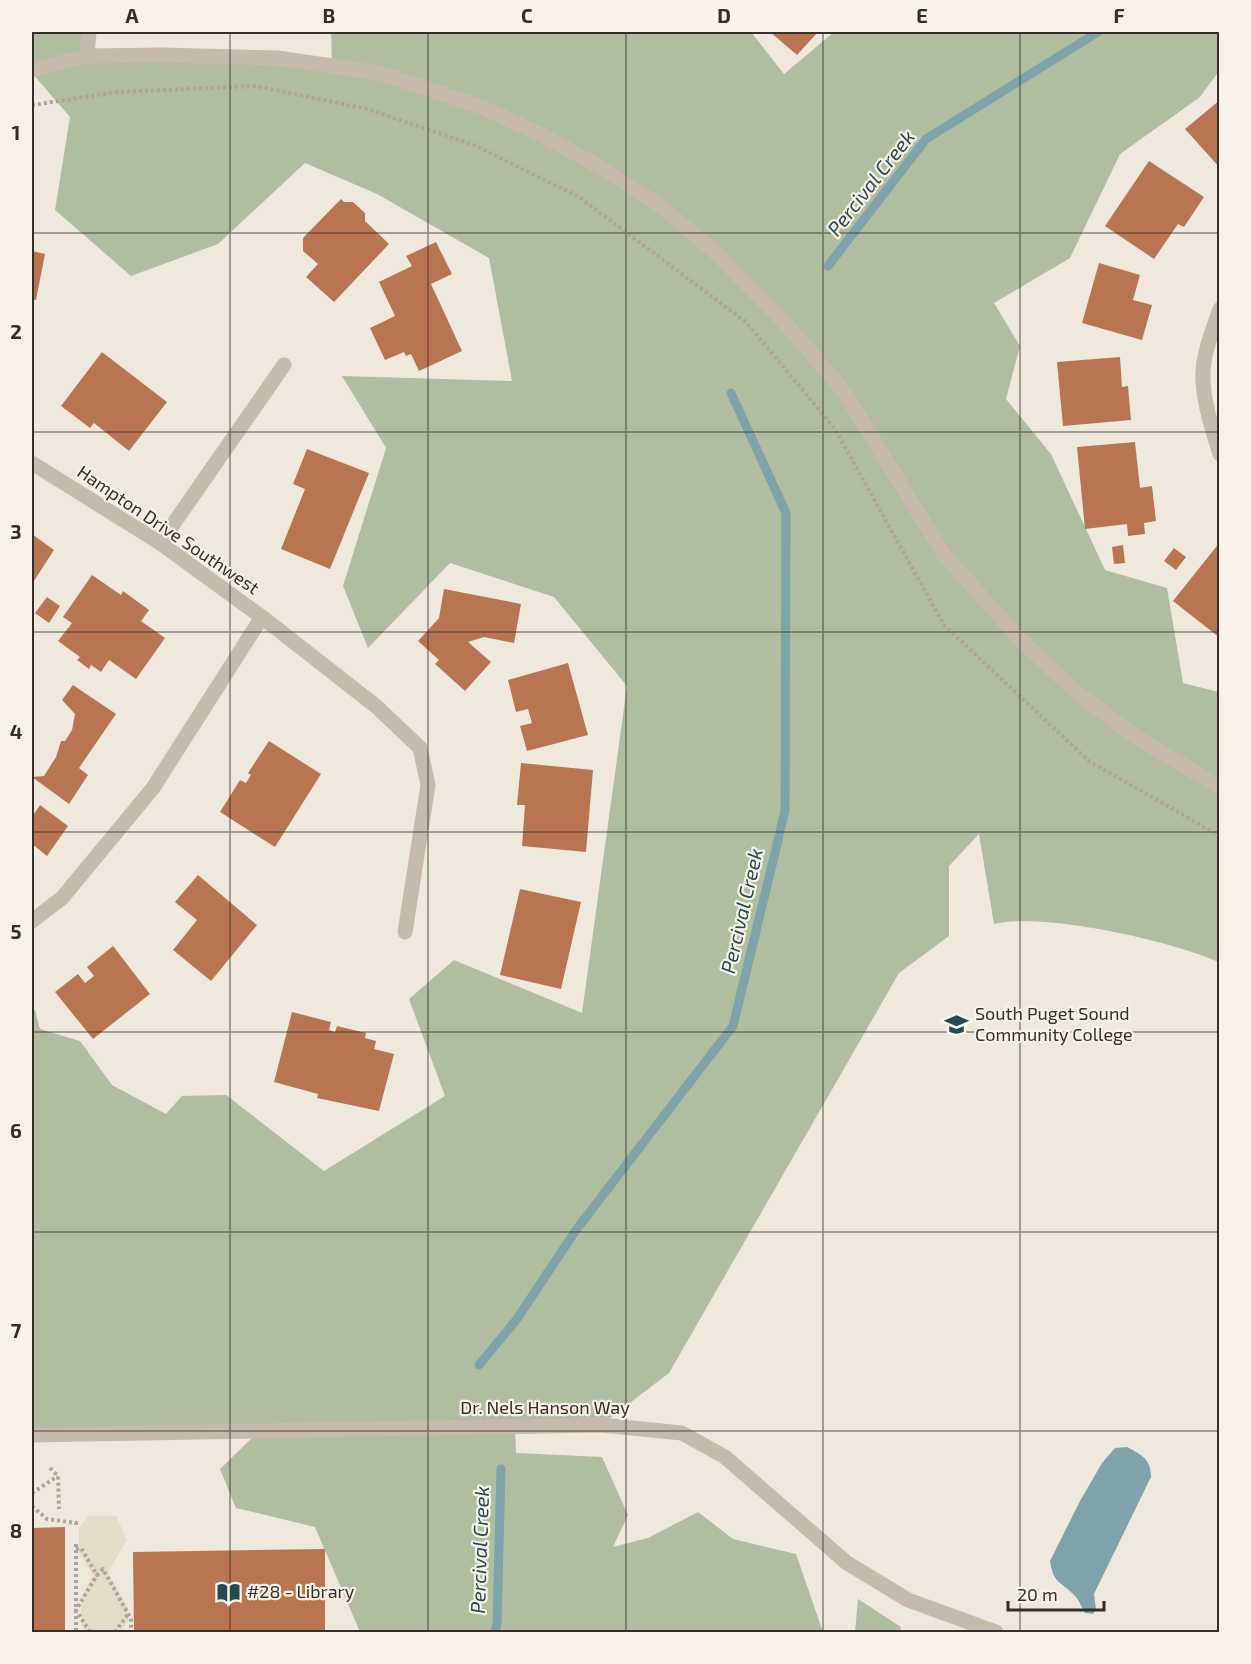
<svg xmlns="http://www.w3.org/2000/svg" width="1251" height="1664" font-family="'Exo 2',sans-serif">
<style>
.green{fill:#b0bd9f}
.plaza{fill:#e6dbc6}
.water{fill:#7fa3aa}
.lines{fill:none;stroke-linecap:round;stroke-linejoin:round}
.stream{stroke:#7fa3aa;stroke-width:9}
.building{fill:#b97552}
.path{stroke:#b2a495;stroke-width:4;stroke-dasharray:3 3;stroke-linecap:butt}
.minor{stroke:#c6baaa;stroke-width:15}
.tertiary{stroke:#c6baaa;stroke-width:15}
.grid{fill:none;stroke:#352e29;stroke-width:1.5;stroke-opacity:0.55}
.labels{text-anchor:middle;stroke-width:4.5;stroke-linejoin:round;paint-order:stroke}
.street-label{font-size:18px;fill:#352e29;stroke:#f8f2e9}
.poi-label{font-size:18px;fill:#352e29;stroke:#f8f2e9;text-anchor:start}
.water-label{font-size:20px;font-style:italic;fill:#234a52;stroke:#f8f2e9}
.neatline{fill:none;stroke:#352e29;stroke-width:2}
.grid-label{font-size:20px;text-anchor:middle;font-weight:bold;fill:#352e29}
</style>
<rect width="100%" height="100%" fill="#efe9dd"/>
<path class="green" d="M32 32H89L87 55 332 65 331 32H751L784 74 834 32H1219V71L1200 97 1120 154 1070 258 994 303 1020 346 1006 399 1051 454 1105 570 1167 588 1183 683 1219 692V962C1171 941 1045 912 994 924L979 834 949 866V936L899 973 669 1373 601 1425 515 1427 516 1453 602 1457 628 1515 613 1547 648 1538 698 1512 733 1539 796 1554 823 1632H360L315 1527 236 1508 220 1469 259 1431 32 1435V1008L35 1010 40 1029 80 1041 112 1085 166 1114 182 1096 226 1095 324 1171 445 1096 409 999 454 960 582 1013 627 686 554 597 450 563 368 648 343 586 386 448 342 376 512 381 489 258 377 194 305 163 218 244 131 276 55 210 70 117 32 73Z
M858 1599 901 1627 900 1632H855Z"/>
<path class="plaza" d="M88 1516H116L127 1540 108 1572 128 1608 129 1620 120 1632H86L81 1625V1598L93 1575 79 1554V1528Z"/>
<path class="water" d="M1127 1447C1142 1455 1151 1459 1151 1477L1094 1594 1096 1609 1093 1614 1085 1613C1082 1608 1079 1600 1075 1596 1062 1582 1053 1584 1050 1561L1080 1501 1102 1463 1115 1448Z"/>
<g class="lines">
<path class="stream" d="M828 266 926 139 1098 32
M479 1365 517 1319 576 1230 733 1026 785 811 786 513 731 393
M495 1632 497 1624 501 1469"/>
</g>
<path class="building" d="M770 32H818L797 55Z
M1220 100V168L1185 129Z
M1149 161 1204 197 1184 227 1178 224 1154 259 1105 226Z
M341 199 344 202H353L365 213V221L389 244 334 302 306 277 318 264 303 251V238Z
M436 242 452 274 431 284 462 351 419 371 411 354 406 356 404 352 385 360 370 328 395 316 379 282 412 266 406 256Z
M32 251 45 254 36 300 32 299Z
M1099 263 1140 275 1133 300 1152 305 1142 340 1082 323Z
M102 352 167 402 129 451 94 423 90 428 61 406Z
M1120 357 1122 387 1128 386 1131 420 1063 426 1057 362Z
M1135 442 1140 488 1152 486 1156 521 1144 523 1145 534 1128 536 1127 524 1085 529 1077 447Z
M307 449 369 473 330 569 281 549 305 489 293 484Z
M32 534 54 550 32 584Z
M1220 542V638L1173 601Z
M1123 545 1125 563 1114 564 1112 547Z
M1174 548 1186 557 1176 570 1164 561Z
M92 575 121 595 123 591 149 610 141 621 165 638 136 679 109 660 101 672 91 665 89 669 77 660 80 657 58 641 72 623 63 617Z
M444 589 521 604 514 643 484 637 468 642 491 662 465 691 435 664 439 660 418 641 439 618Z
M47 597 60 606 49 623 35 613Z
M568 663 588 735 527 751 520 726 532 723 528 709 516 712 508 680Z
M73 685 116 714 79 768 88 775 69 804 32 777 44 776 56 757 61 741H65L72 730 75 714 62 700Z
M269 741 321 774 275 847 220 812 240 780 246 783 251 775 248 773Z
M521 763 593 770 586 852 522 846 525 805H517Z
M40 805 68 826 47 856 32 844V812L34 814Z
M198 875 257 925 211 981 173 950 197 920 175 902Z
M520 889 581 902 561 989 500 975Z
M113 946 150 994 93 1039 55 992 78 974 85 983 94 976 87 967Z
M292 1012 331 1022 329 1030 335 1032 337 1026 366 1033 365 1038 376 1041 374 1049 394 1054 379 1111 317 1098 318 1094 274 1082Z
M65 1527V1632H32V1528Z
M325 1549V1632H134L133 1552Z"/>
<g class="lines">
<path class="path" d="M32 105 118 92 256 86 367 109 474 145 579 197 746 322 835 429 944 625 1089 761 1220 836
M50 1468 58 1476 59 1509
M32 1493 58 1476
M32 1506 47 1519 76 1523V1528
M76 1544V1632
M76 1549 81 1548 97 1575 103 1569 131 1619V1632
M90 1632 76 1610 97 1575
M115 1632 128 1614"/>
<path class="minor" d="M87 56 89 32
M1220 309C1213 329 1204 351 1203 372 1202 399 1212 428 1220 454
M32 463 160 543 262 617 377 707 420 748 428 785 405 932
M160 543 284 365
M32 921 62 898 153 788 262 617
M32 1435 601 1425 682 1433 725 1457 847 1563 908 1600 996 1632"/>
<path class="tertiary" d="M32 70 87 56 163 55 277 58 380 73 482 107 544 136 603 169 659 205 714 251 787 325 843 390 944 555 1020 639 1075 691 1136 737 1220 787"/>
</g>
<path class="grid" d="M230 32V1632M428 32V1632M626 32V1632M823 32V1632M1020 32V1632M32 233H1220M32 432H1220M32 632H1220M32 832H1220M32 1032H1220M32 1232H1220M32 1431H1220"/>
<defs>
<symbol id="university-bare" viewBox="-9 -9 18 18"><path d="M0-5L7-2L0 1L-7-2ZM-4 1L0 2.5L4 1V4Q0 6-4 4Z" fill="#234a52" stroke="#f8f2e9" stroke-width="2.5" paint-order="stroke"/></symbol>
<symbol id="library-bare" viewBox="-9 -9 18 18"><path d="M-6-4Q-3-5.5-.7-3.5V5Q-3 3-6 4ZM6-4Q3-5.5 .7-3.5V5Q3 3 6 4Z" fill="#234a52" stroke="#f8f2e9" stroke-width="2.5" paint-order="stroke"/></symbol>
</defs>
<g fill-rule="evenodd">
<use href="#university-bare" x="940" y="1008" width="33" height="33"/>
<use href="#library-bare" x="212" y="1576" width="33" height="33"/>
</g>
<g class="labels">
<g class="street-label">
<text transform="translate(168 530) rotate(34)" y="6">Hampton Drive Southwest</text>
<text x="545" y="1414">Dr. Nels Hanson Way</text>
</g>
<g class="poi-label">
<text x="975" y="1020">South Puget Sound<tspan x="975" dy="21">Community College</tspan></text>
<text x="247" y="1598">#28 - Library</text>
</g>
<g class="water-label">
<text transform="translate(871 183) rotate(-52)" y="7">Percival Creek</text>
<text transform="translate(742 911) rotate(-77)" y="7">Percival Creek</text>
<text transform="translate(480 1550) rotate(-88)" y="7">Percival Creek</text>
</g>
</g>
<rect width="1251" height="1664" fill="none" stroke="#f8f2e9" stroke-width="66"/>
<path d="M1008 1601v9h96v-9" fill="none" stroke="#352e29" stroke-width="3"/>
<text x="1017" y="1601" font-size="18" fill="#352e29" stroke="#f8f2e9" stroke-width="4.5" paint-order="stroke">20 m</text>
<rect x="33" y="33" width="1185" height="1598" class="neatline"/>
<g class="grid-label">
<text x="132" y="23">A</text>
<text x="329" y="23">B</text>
<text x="527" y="23">C</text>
<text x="724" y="23">D</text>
<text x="922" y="23">E</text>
<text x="1119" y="23">F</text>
<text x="16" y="140">1</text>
<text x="16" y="339">2</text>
<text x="16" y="539">3</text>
<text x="16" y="739">4</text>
<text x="16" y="939">5</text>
<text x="16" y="1138">6</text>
<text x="16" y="1338">7</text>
<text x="16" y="1538">8</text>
</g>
</svg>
